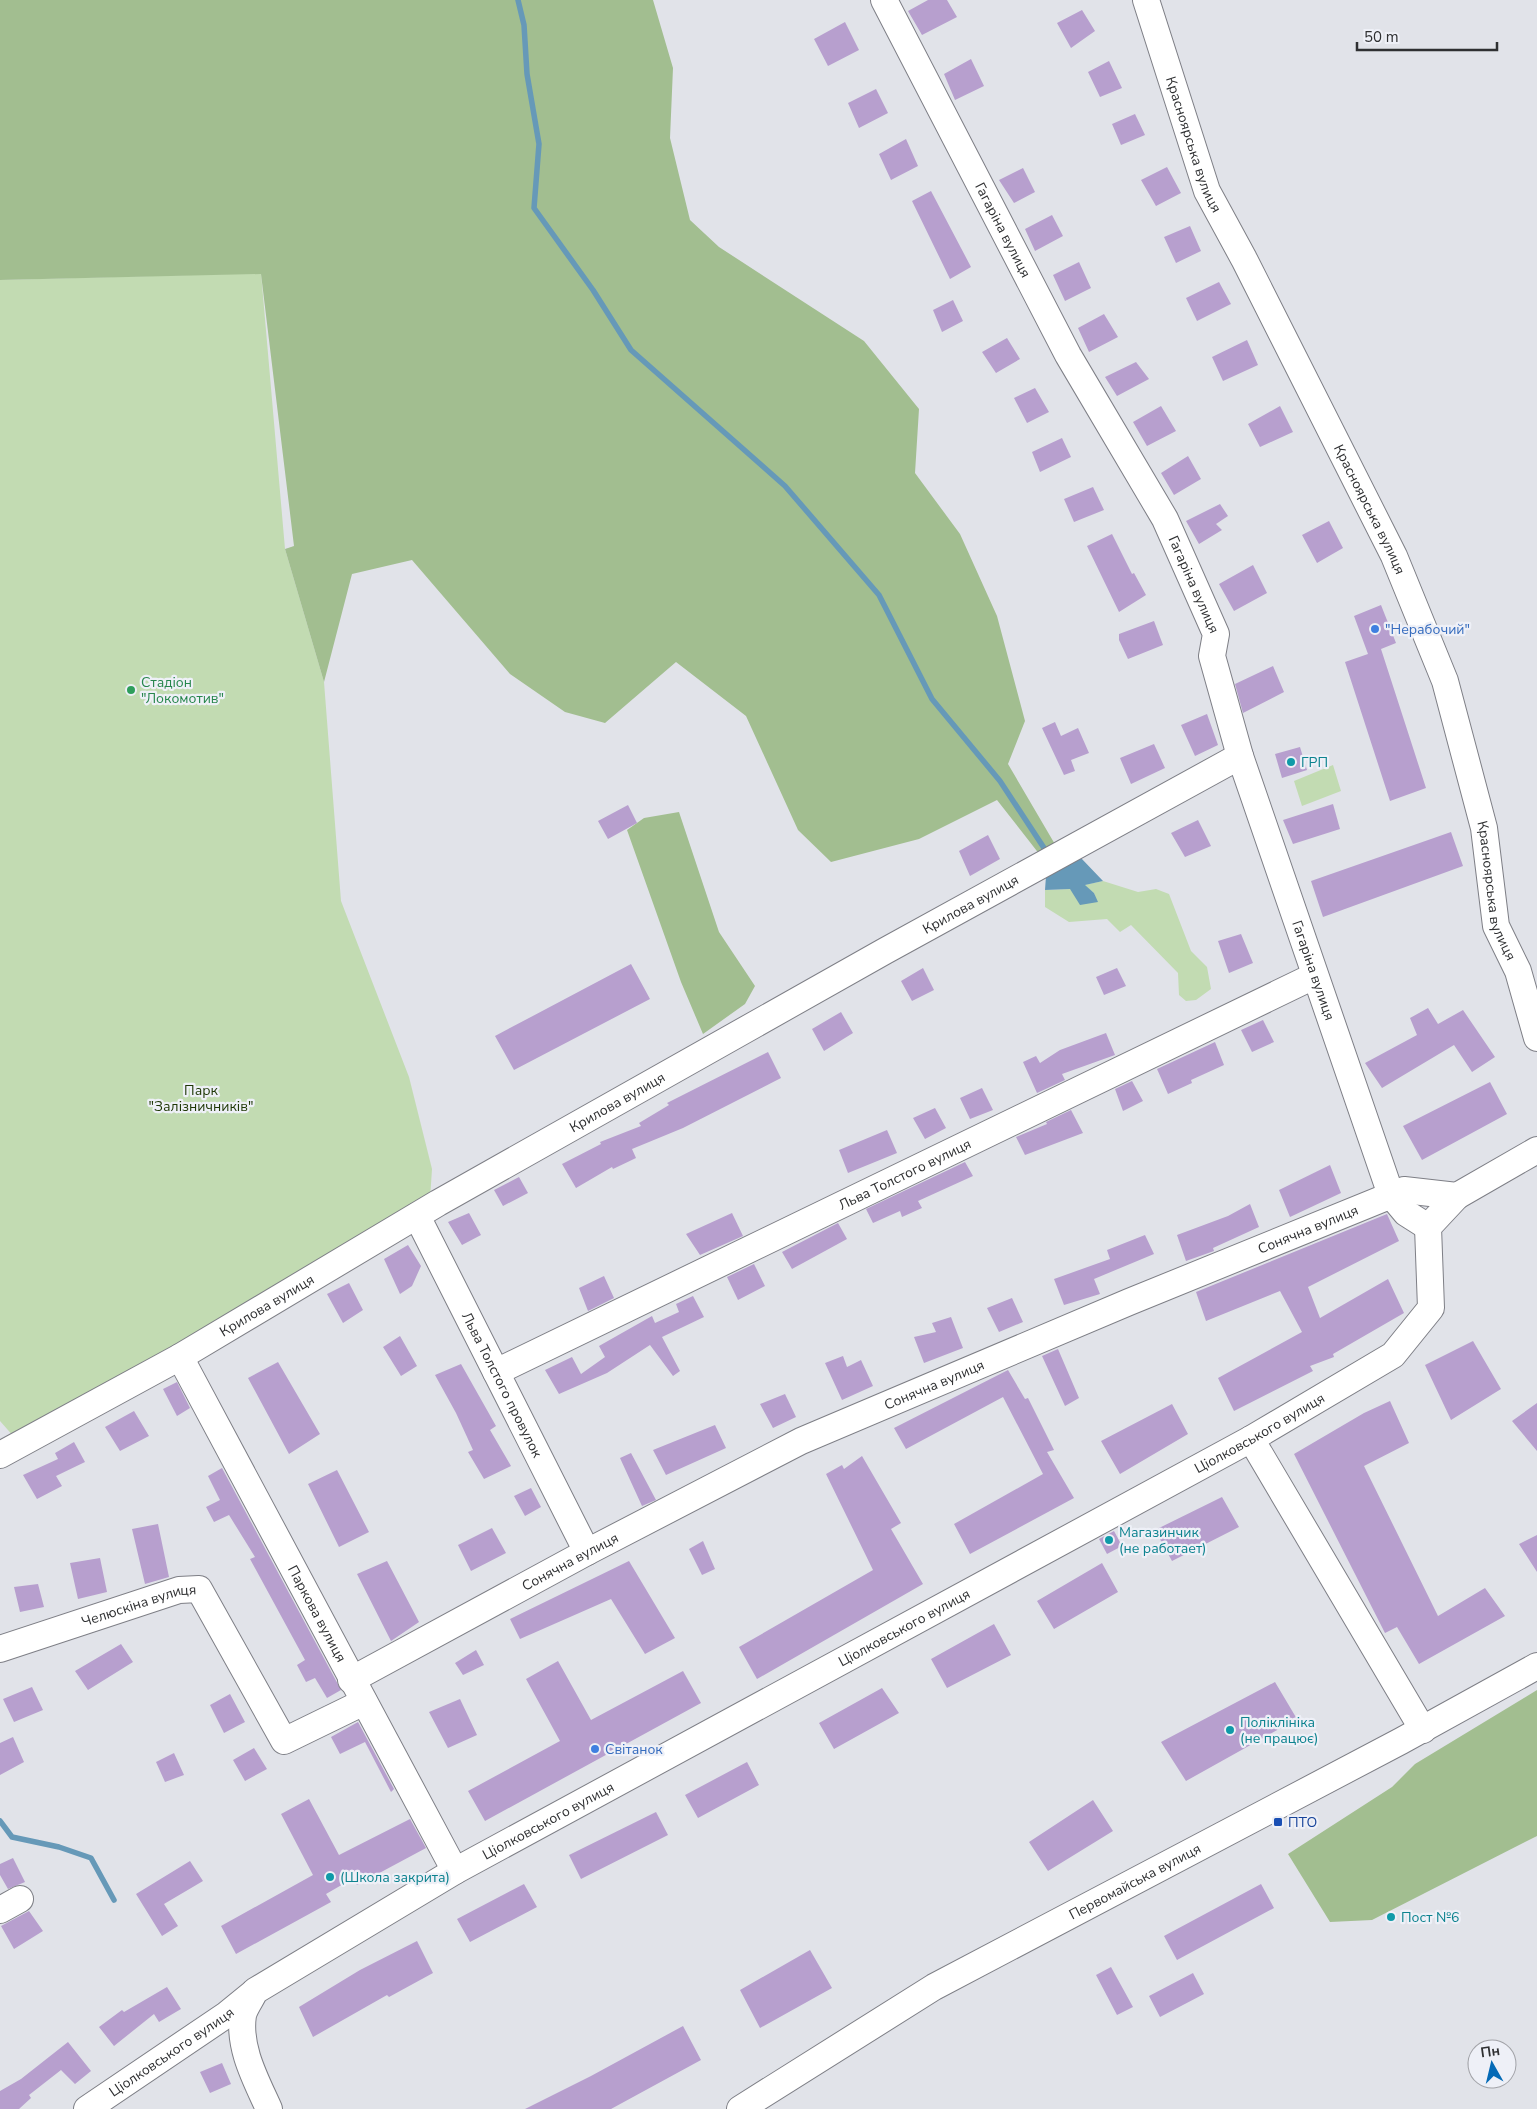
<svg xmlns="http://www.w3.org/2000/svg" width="1537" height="2109" font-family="'Nunito Sans',sans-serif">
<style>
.green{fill:#c2dbb2}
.forest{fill:#a2be90}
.water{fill:#6699b8}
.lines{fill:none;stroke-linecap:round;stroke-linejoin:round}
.stream{stroke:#6699b8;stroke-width:5.5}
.building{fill:#b79fce}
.minor-casing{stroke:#7e7f86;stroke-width:28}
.minor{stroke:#fff;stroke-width:26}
.shop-dot{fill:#3f7fe0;stroke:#eef0f7;stroke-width:2}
.leisure-dot{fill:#2e9e5b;stroke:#eef0f7;stroke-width:2}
.culture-dot{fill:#0f9aa8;stroke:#eef0f7;stroke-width:2}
.transit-dot{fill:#1a4fb4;stroke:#eef0f7;stroke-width:2}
.labels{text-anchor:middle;stroke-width:4.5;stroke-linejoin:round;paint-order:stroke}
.street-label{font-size:14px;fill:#2f3032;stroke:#eef0f7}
.shop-label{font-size:14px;fill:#366cbe;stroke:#eef0f7;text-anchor:start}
.leisure-label{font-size:14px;fill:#27864d;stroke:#eef0f7;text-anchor:start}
.culture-label{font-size:14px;fill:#0d838f;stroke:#eef0f7;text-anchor:start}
.park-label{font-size:14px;fill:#1e3705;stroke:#eef0f7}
.transit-label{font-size:14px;fill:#164399;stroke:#eef0f7;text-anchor:start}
</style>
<rect width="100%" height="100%" fill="#e1e3e9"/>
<path class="green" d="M261 273 285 549 324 682 341 901 409 1077 432 1169 430 1199 15 1438 0 1421V280Z
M1333 765 1341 791 1302 806 1294 781Z
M1103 881 1138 892 1156 889 1169 894 1191 951 1207 967 1211 989 1196 1000 1186 1001 1179 995 1178 973 1131 925 1120 932 1107 919 1069 922 1045 907V890L1070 889 1097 902 1094 893 1084 885Z"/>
<path class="forest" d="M0 0H653L673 68 670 138 690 220 719 247 864 341 919 409 915 473 960 534 997 616 1025 721 1008 764 1056 846 1040 855 997 800 919 839 831 862 798 830 746 716 676 662 605 723 565 712 510 674 412 560 352 574 324 682 285 549 294 546 261 274 0 280Z
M679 812 719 932 755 986 745 1004 703 1034 681 982 627 830 644 818Z
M1537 1690V1836L1372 1920 1330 1922 1288 1854 1392 1787 1415 1764Z"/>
<path class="water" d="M1081 858 1103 881 1085 885 1094 893 1098 902 1080 905 1070 889 1045 890 1046 876Z"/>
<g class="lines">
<path class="stream" d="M518 0 524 25 527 74 539 144 534 208 593 290 631 350 785 486 879 595 932 699 1000 781 1046 851
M0 1821 12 1837 59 1847 91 1858 114 1900"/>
</g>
<path class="building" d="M928 0H947L957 17 922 35 908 11Z
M1082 10 1095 31 1071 48 1057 23Z
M845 22 859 50 828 66 814 39Z
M971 59 984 86 955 100 944 74Z
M1109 61 1122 88 1100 97 1088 72Z
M876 89 888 113 859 128 848 103Z
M1135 114 1145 135 1121 145 1112 124Z
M906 139 918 166 891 180 879 154Z
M1167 167 1181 193 1156 206 1141 180Z
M1023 168 1035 192 1014 203 999 180Z
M931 191 971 267 950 279 912 201Z
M1052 215 1063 236 1035 251 1025 229Z
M1190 226 1201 251 1176 263 1164 237Z
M1079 262 1091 288 1065 301 1053 275Z
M1219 282 1231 304 1197 321 1186 298Z
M953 300 963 321 942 332 933 310Z
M1104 314 1118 337 1089 352 1078 328Z
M1007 338 1020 359 996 373 982 352Z
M1247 340 1258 365 1223 381 1212 357Z
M1136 362 1149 379 1117 396 1105 377Z
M1035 388 1049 412 1027 423 1014 398Z
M1161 406 1176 431 1147 446 1133 422Z
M1280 406 1293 432 1260 447 1248 424Z
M1062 438 1071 457 1040 472 1032 452Z
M1188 456 1201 479 1174 495 1161 473Z
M1093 487 1104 510 1074 522 1064 499Z
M1220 504 1228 516 1216 524 1222 530 1199 544 1186 521Z
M1329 521 1343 548 1317 563 1302 535Z
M1112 534 1132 574 1134 573 1146 595 1119 612 1087 546Z
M1253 565 1267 593 1234 611 1219 584Z
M1381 605 1396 643 1381 649 1426 788 1390 801 1345 662 1368 654 1354 616Z
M1154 621 1163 645 1128 659 1119 640V634Z
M1273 666 1284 692 1243 713 1235 684Z
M1207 714 1218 745 1195 756 1181 725Z
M1055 722 1061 736 1078 728 1089 753 1071 760 1075 771 1064 775 1042 728Z
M1154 744 1165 768 1131 784 1120 758Z
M1300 747 1307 770 1282 778 1275 754Z
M1333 804 1340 829 1293 844 1283 820Z
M628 805 637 823 608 839 598 821Z
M1198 820 1211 846 1185 857 1171 833Z
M1451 832 1463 866 1323 917 1311 881Z
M988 835 1000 859 970 876 959 851Z
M1241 934 1253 963 1229 973 1218 941Z
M631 964 650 999 514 1070 495 1036Z
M923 968 934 990 912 1001 901 981Z
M1117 968 1126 986 1104 995 1096 977Z
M1428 1008 1438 1024 1463 1010 1495 1057 1472 1072 1454 1045 1382 1088 1365 1063 1417 1035 1410 1018Z
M841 1012 853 1033 824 1051 812 1029Z
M1263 1020 1274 1042 1252 1052 1241 1030Z
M1106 1033 1115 1055 1062 1074 1065 1080 1037 1093 1023 1062 1036 1056 1040 1063 1060 1050Z
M1215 1042 1224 1065 1191 1080 1192 1083 1168 1094 1157 1069Z
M768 1052 781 1078 683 1128 632 1149 636 1158 613 1169 612 1167 576 1188 562 1164 601 1144 600 1142 641 1126 639 1123 669 1105 667 1103Z
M1132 1081 1143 1101 1123 1111 1115 1089Z
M1490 1082 1507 1114 1422 1160 1403 1126Z
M982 1088 993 1110 970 1119 960 1098Z
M935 1108 946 1128 925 1139 913 1118Z
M1071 1110 1083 1133 1025 1155 1016 1137 1047 1124 1046 1122Z
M887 1130 897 1153 848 1173 839 1150Z
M965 1162 973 1176 918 1201 922 1208 902 1217 900 1211 873 1223 866 1209Z
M1330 1165 1341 1193 1290 1217 1279 1190Z
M519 1177 528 1193 503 1206 494 1190Z
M1250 1204 1259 1227 1213 1248 1214 1251 1186 1261 1177 1235 1228 1216Z
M469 1213 481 1235 462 1245 448 1222Z
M732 1213 743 1236 700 1255 686 1234Z
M1387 1214 1399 1241 1308 1287 1320 1318 1388 1279 1404 1313 1333 1354 1334 1357 1310 1366 1313 1371 1234 1411 1218 1378 1302 1332 1280 1291 1206 1321 1196 1292Z
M838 1223 847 1239 792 1269 782 1252Z
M1145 1235 1154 1254 1094 1279 1100 1294 1064 1305 1054 1279 1110 1259 1107 1250Z
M408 1245 421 1266 412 1286 400 1294 384 1259Z
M754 1264 765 1286 738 1300 727 1277Z
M604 1276 614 1298 588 1311 579 1288Z
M349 1283 363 1310 343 1323 327 1294Z
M693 1296 704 1317 662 1337 680 1371 673 1376 650 1345 607 1373 559 1394 545 1370 572 1357 581 1374 605 1357 599 1346 652 1316 655 1323 679 1312 676 1304Z
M1012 1298 1023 1322 999 1332 987 1308Z
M951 1317 963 1348 924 1363 914 1337 936 1332 932 1323Z
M400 1336 417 1366 401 1376 383 1347Z
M1473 1341 1501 1389 1451 1420 1425 1365Z
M1058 1349 1079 1398 1065 1406 1042 1356Z
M843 1356 847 1367 861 1360 873 1386 842 1400 825 1363Z
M278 1362 320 1434 289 1454 248 1378Z
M461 1364 496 1426 490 1430 511 1466 484 1479 468 1452 473 1450 456 1413 435 1375Z
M1008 1370 1025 1399 1028 1398 1054 1450 1047 1452 1074 1498 970 1554 954 1524 1043 1474 1003 1397 906 1449 894 1428Z
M177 1382 190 1408 177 1416 163 1389Z
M785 1394 796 1417 773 1428 760 1404Z
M1390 1401 1409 1443 1364 1466 1438 1616 1485 1588 1505 1616 1419 1664 1397 1627 1385 1633 1294 1454 1364 1413Z
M1537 1403V1451L1512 1421Z
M1172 1404 1188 1434 1120 1474 1101 1441Z
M134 1411 149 1436 120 1451 105 1427Z
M715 1425 726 1448 666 1475 653 1450Z
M74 1442 85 1462 56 1476 62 1486 37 1499 23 1475 58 1459 55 1453Z
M631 1453 656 1500 642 1506 620 1458Z
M862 1456 901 1523 891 1529 923 1584 757 1679 739 1647 873 1570 826 1474 842 1465 844 1469Z
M222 1468 341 1690 327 1698 315 1678 306 1682 297 1665 305 1660 250 1559 255 1557 229 1515 214 1522 206 1507 220 1500 208 1476Z
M337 1470 369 1532 339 1547 308 1484Z
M531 1488 541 1507 525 1516 514 1496Z
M1222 1497 1239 1527 1172 1561 1155 1530Z
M158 1524 169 1577 145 1584 132 1529Z
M492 1528 506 1553 471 1571 458 1545Z
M1114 1531 1122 1546 1107 1554 1099 1539Z
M1537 1535V1572L1519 1544Z
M703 1541 715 1569 702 1575 689 1549Z
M100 1558 107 1592 78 1599 70 1563Z
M387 1561 419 1622 391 1641 357 1574Z
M629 1561 675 1638 645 1654 611 1599 520 1639 510 1619Z
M1102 1563 1118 1592 1054 1629 1037 1601Z
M38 1584 44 1607 20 1612 14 1587Z
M994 1624 1011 1655 947 1688 931 1659Z
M121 1644 133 1662 88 1690 75 1671Z
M476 1650 484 1665 463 1675 455 1663Z
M558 1661 591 1720 683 1671 701 1703 485 1821 468 1791 560 1741 526 1679Z
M1275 1682 1297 1719 1186 1781 1161 1742Z
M32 1687 43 1710 14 1722 3 1699Z
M882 1688 899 1713 834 1749 819 1723Z
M230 1694 245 1722 224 1733 210 1705Z
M460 1699 477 1735 448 1748 429 1712Z
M358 1722 394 1789 391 1792 365 1742 340 1754 331 1737Z
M13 1737 24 1762 0 1775V1743Z
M254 1748 267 1769 245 1781 233 1760Z
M174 1753 184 1775 165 1782 156 1762Z
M747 1762 759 1785 698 1818 685 1795Z
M309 1799 339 1855 410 1819 426 1848 357 1885 352 1879 326 1894 331 1902 236 1954 221 1926 313 1875 281 1814Z
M1093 1800 1113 1831 1048 1871 1029 1842Z
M656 1812 668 1835 581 1879 569 1855Z
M13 1858 25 1882 8 1889 0 1875V1864Z
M190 1861 203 1881 164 1904 178 1926 162 1936 136 1894Z
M524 1884 537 1907 470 1942 457 1919Z
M1261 1884 1274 1908 1177 1960 1164 1936Z
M29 1911 43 1931 14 1949 1 1926Z
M417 1941 433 1973 389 1997 387 1995 313 2037 299 2007 360 1970Z
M810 1950 832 1988 760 2028 740 1990Z
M1111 1967 1133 2007 1117 2015 1096 1975Z
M1193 1973 1204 1994 1160 2017 1149 1996Z
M167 1987 181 2009 159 2022 154 2014 114 2046 99 2027 122 2010 124 2012Z
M683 2026 701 2060 611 2109H525L591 2076Z
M68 2042 91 2071 75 2084 61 2070 29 2095 31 2098 19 2109H0V2091L21 2079Z
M222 2063 231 2084 210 2093 200 2072Z"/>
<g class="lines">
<defs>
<g id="minor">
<path id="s1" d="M884 0 1068 355 1165 519 1216 634 1212 656 1240 756 1391 1195 1406 1213 1428 1227"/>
<path id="s2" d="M1146 0 1207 191 1244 259 1394 556 1445 681 1484 828 1496 926 1518 971 1537 1038"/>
<path id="s3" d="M417 1216 587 1552"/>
<path id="s4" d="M180 1357 455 1871"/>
<path id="s5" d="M496 1372 1314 976"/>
<path d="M1251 1439 1423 1730"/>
<path id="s6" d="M0 1455 180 1357 438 1203 885 951 1240 756"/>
<path id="s7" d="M0 1649 179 1590 199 1589 284 1741 364 1702"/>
<path id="s8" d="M351 1680 587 1552 801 1441 1129 1302 1404 1190 1457 1196 1537 1150"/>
<path d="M0 1910 20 1899"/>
<path id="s9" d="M87 2109 226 2015 253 1993"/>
<path id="s10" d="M269 2109C256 2080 238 2048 243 2015 245 2007 252 1998 255 1991L455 1871 1251 1439 1393 1355 1431 1308 1428 1227 1457 1196"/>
<path id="s11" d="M740 2109 934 1987 1401 1741 1537 1666"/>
</g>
</defs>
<use href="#minor" class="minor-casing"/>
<use href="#minor" class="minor"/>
</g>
<g class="shop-dot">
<circle cx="1375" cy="629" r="5"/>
<circle cx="595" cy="1749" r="5"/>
</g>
<circle class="leisure-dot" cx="131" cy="690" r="5"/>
<g class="culture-dot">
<circle cx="1291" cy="762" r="5"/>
<circle cx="1109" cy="1540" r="5"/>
<circle cx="1230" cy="1730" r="5"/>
<circle cx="330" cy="1877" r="5"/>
<circle cx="1391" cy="1917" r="5"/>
</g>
<rect class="transit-dot" x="1273" y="1817" width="10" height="10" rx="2.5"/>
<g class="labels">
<g class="street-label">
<text dy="5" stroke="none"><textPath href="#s2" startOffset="152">Красноярська вулиця</textPath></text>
<text dy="5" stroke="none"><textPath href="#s1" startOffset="259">Гагаріна вулиця</textPath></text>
<text dy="5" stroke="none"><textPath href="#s2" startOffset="558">Красноярська вулиця</textPath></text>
<text dy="5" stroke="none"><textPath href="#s1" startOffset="662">Гагаріна вулиця</textPath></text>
<text dy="5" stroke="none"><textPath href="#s2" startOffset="962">Красноярська вулиця</textPath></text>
<text dy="5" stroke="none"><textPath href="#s6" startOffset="1116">Крилова вулиця</textPath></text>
<text dy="5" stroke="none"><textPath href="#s1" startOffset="1069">Гагаріна вулиця</textPath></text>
<text dy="5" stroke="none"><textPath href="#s6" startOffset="711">Крилова вулиця</textPath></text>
<text dy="5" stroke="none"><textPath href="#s5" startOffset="454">Льва Толстого вулиця</textPath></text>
<text dy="5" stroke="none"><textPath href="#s8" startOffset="1059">Сонячна вулиця</textPath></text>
<text dy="5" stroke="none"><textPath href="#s6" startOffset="306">Крилова вулиця</textPath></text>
<text dy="5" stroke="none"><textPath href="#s3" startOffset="189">Льва Толстого провулок</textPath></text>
<text dy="5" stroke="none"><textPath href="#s8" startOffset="654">Сонячна вулиця</textPath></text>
<text dy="5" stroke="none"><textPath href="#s10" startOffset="1275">Ціолковського вулиця</textPath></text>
<text dy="5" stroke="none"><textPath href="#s8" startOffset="249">Сонячна вулиця</textPath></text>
<text dy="5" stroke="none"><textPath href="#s7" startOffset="146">Челюскіна вулиця</textPath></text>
<text dy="5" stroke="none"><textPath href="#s4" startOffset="291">Паркова вулиця</textPath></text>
<text dy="5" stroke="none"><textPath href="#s10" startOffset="870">Ціолковського вулиця</textPath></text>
<text dy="5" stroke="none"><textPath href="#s10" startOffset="465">Ціолковського вулиця</textPath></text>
<text dy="5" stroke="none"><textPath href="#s11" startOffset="456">Первомайська вулиця</textPath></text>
<text dy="5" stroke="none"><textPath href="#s9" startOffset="102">Ціолковського вулиця</textPath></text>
</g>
<g class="shop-label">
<text x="1385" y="634">"Нерабочий"</text>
<text x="605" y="1754">Світанок</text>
</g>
<g class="leisure-label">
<text x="141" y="687">Стадіон<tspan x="141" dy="16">"Локомотив"</tspan></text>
</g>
<g class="culture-label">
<text x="1301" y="767">ГРП</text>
<text x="1119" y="1537">Магазинчик<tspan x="1119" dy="16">(не работает)</tspan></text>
<text x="1240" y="1727">Поліклініка<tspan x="1240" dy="16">(не працює)</tspan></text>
<text x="340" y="1882">(Школа закрита)</text>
<text x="1401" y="1922">Пост №6</text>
</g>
<g class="park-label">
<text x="201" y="1095">Парк<tspan x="201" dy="16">"Залізничників"</tspan></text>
</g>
<g class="transit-label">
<text x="1288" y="1827">ПТО</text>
</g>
</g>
<g transform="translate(1492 2064) rotate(352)"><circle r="24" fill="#eef0f7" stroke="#a2a3a8"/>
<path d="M0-4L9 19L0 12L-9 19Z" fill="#046ab6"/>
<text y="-8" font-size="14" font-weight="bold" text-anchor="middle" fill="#2f3032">Пн</text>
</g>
<path d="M1357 42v8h140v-8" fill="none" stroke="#2f3032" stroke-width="2.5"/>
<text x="1364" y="42" font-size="15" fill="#2f3032" stroke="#eef0f7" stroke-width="4" paint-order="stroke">50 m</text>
</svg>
